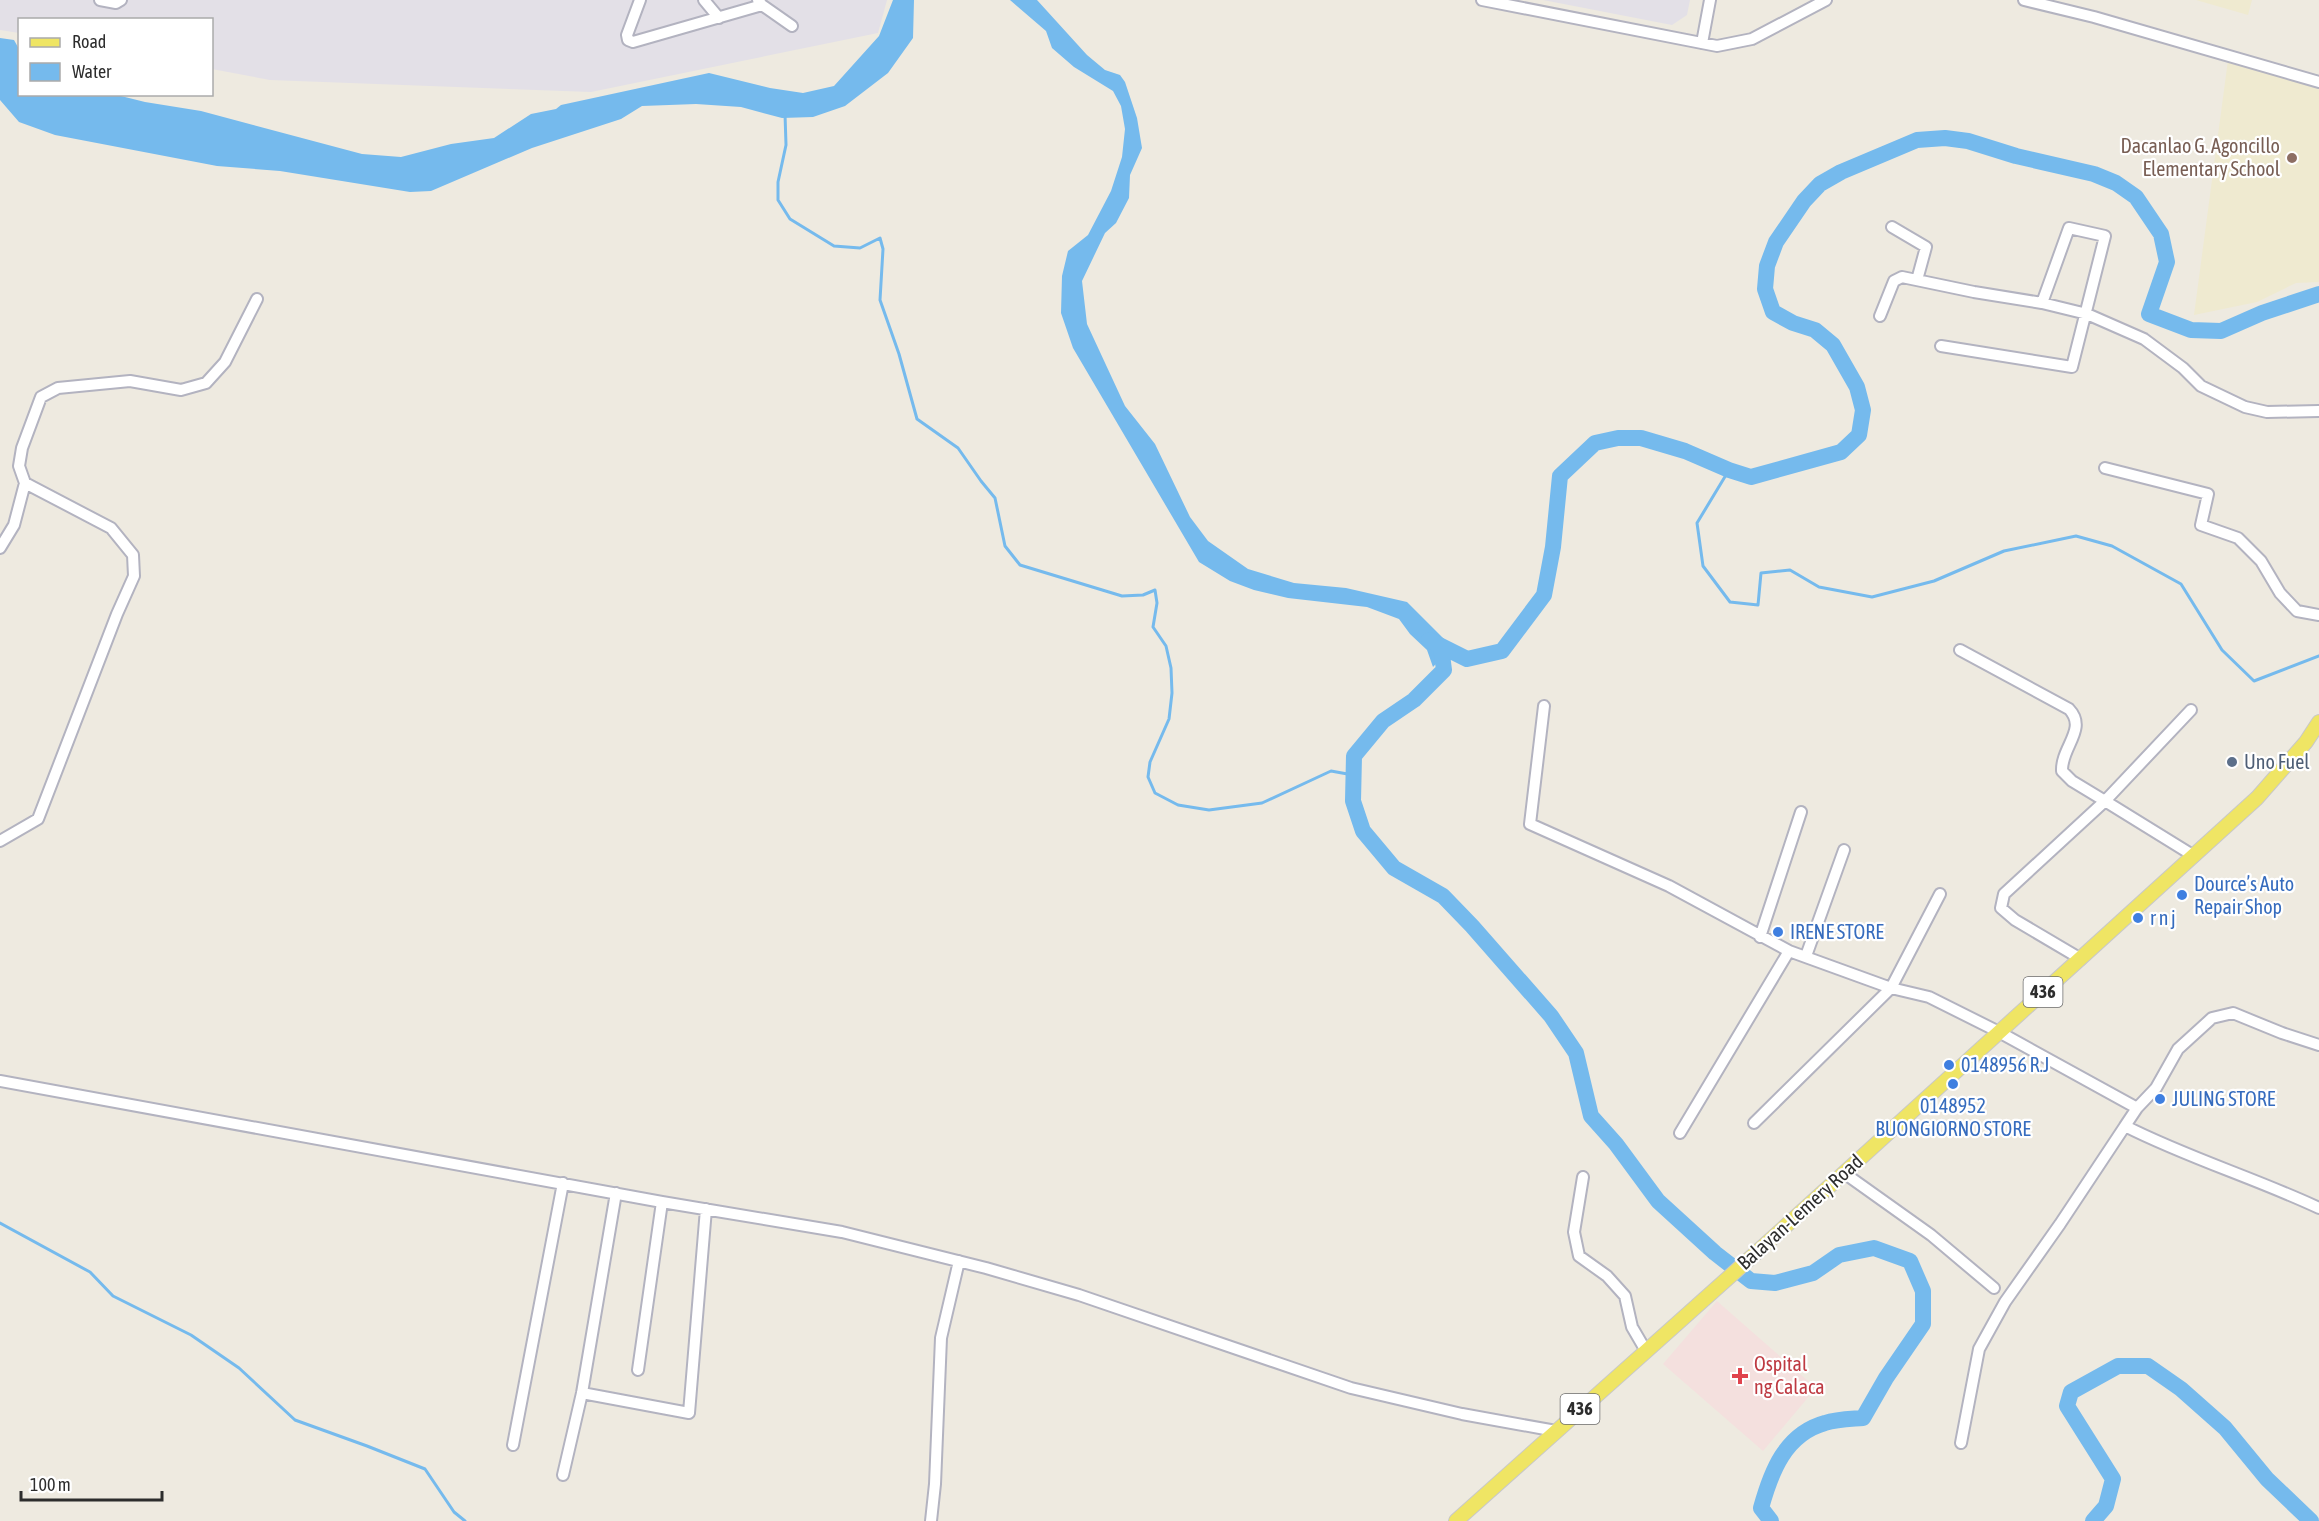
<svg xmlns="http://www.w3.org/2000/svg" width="2319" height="1521" font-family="'Asap Condensed',sans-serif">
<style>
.industrial{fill:#e3e0e7}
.education{fill:#efead0}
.medical{fill:#f4e0de}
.water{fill:#75baed}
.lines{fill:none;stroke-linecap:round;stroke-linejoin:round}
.stream{stroke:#75baed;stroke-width:3}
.river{stroke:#75baed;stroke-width:16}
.minor-casing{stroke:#b3b3c0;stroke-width:14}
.major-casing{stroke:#c8c8c8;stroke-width:16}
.minor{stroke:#fff;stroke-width:10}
.major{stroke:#efe564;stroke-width:14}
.education-dot{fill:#8d6e63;stroke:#fff;stroke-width:2}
.service-dot{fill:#5c6f8a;stroke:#fff;stroke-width:2}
.shop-dot{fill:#3f7fe0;stroke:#fff;stroke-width:2}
.health-dot{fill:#e0444e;stroke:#fff;stroke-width:2}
.labels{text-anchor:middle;stroke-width:4.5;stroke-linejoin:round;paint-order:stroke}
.shield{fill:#fff;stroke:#6c6c6c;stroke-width:1.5}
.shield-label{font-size:18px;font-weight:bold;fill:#2d2d2d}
.education-label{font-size:20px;fill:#785e54;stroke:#fff;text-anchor:end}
.service-label{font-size:20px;fill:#4e5e75;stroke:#fff;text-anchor:start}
.shop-label{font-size:20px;fill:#366cbe;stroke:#fff;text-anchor:start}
.street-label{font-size:20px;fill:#2d2d2d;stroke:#fff}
.health-label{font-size:20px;fill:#be3a42;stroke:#fff;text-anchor:start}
</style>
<rect width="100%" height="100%" fill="#eeeae0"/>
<path class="industrial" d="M0 0H887L878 33 591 92 270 80 212 69V20H20L19 33 0 30Z
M1543 0H1690L1687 15 1672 25Z"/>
<path class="education" d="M2196 0H2252L2248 15Z
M2228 60 2319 87V282L2296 283 2257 302 2194 315Z"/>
<path class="medical" d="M1717 1301 1816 1388 1763 1451 1663 1364Z"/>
<path class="water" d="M893 0H914L913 38 888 73 845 106 813 117 782 118 741 107 696 104 642 106 621 119 532 148 431 191 410 192 280 171 217 166 55 135 19 122 0 100V38L14 40 19 49 20 94 117 95 145 102 201 111 362 154 401 157 451 144 494 138 531 114 556 109 561 105 709 73 770 88 803 93 834 86 879 36Z
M1010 0H1037L1087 55 1105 70 1120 75 1125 82 1137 118 1142 148 1130 175 1129 198 1116 223 1105 233 1082 281 1087 324 1125 406 1155 444 1190 517 1208 541 1248 569 1294 583 1346 588 1407 602 1452 647 1433 667 1427 650 1410 634 1399 619 1367 607 1288 598 1254 590 1230 581 1199 562 1073 348 1061 313 1062 276 1068 251 1088 235 1111 191 1122 157 1125 129 1121 106 1113 91 1074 67 1052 48 1046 31Z"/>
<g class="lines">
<path class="stream" d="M785 114 786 145 778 182V200L790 219 834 246 860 248 880 238 883 249 880 300 899 354 917 419 958 448 981 481 995 498 1005 546 1020 565 1122 596 1143 595 1155 590 1157 603 1153 627 1166 646 1171 668 1172 693 1169 719 1150 762 1148 777 1155 793 1178 805 1209 810 1262 803 1331 771 1353 775
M1729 470 1697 523 1703 566 1730 602 1758 605 1761 573 1790 570 1819 587 1872 597 1934 581 2004 551 2076 536 2112 546 2181 584 2222 650 2254 681 2319 656
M0 1223 90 1272 113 1296 191 1335 239 1368 295 1420 367 1446 425 1469 454 1512 465 1521"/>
<path class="river" d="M1429 640 1467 659 1502 651 1544 595 1553 547 1560 476 1595 443 1618 438H1641L1685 451 1729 470 1751 477 1841 452 1859 435 1863 410 1857 387 1833 345 1815 330 1793 323 1773 312 1765 289 1767 266 1776 242 1804 201 1820 184 1841 172 1917 140 1945 138 1968 141 2016 156 2094 174 2116 183 2136 197 2161 234 2167 262 2149 314 2191 330 2221 331 2262 313 2319 294
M1441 647 1444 670 1414 700 1383 721 1354 756 1353 801 1363 831 1394 868 1443 896 1472 926 1551 1016 1576 1053 1591 1116 1616 1144 1658 1201 1715 1253 1751 1281 1775 1283 1813 1273 1839 1255 1874 1248 1910 1261 1923 1291V1324L1886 1378 1863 1418C1851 1419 1837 1419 1825 1423 1785 1434 1771 1472 1761 1508L1771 1521
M2093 1521 2106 1506 2113 1479 2067 1406 2071 1392 2118 1366H2148L2181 1389 2225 1428 2267 1479 2311 1521"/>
<defs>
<path id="minor" d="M100 0 116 3 121 0
M640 0 627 35 628 40 633 42 762 5 758 0
M704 0 719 18
M1482 0 1717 46 1752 39 1826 0
M2024 0 2094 17 2319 82
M762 5 792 26
M1702 43 1710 0
M1892 227 1926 247 1917 280
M1880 316 1894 281 1902 277 1974 292 2042 303 2087 314 2144 339 2183 368 2201 386 2245 407 2267 412 2319 411
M1941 346 2072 367 2105 236 2069 228 2042 303
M2105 468 2208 494 2201 525 2238 538 2261 561 2280 593 2297 611 2319 615
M0 548 14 525 25 483
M1960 650 2069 709C2088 729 2061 747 2062 771L2072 781 2105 801 2004 894 2001 908 2015 920 2081 959
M1544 706 1530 824 1669 886 1789 951 1891 988 1929 997 1999 1032 2137 1108 2156 1088 2178 1049 2212 1018 2233 1013 2282 1033 2319 1045
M2191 710 2105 801 2194 856
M0 841 38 819 117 614 134 576 133 555 111 528 25 483 19 466 22 448 41 397 58 388 130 381 181 390 206 383 225 362 257 299
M1760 937 1801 812
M1806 956 1844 850
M0 1081 662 1202 842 1232 986 1268 1079 1295 1351 1388 1462 1414 1556 1431
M2137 1108 2125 1126C2188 1158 2255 1178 2319 1208
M1754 1123 1891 988 1940 894
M1680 1133 1789 951
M1844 1173 1931 1235 1994 1288
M1583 1177 1574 1232 1579 1256 1607 1276 1625 1296 1632 1327 1646 1351
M638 1370 662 1202
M582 1393 689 1413 706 1209
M1961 1443 1979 1349 2005 1302 2060 1224 2125 1126
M513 1445 563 1183
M563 1475 582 1393 616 1193
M931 1521 935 1484 941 1338 959 1261"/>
<path id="major" d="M1456 1521 1756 1253 2257 798 2306 742 2319 722"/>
</defs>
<use href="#minor" class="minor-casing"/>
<use href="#major" class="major-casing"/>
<use href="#minor" class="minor"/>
<use href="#major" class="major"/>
</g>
<circle class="education-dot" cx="2292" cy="158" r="6"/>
<circle class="service-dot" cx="2232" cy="762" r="6"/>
<g class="shop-dot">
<circle cx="2182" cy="895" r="6"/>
<circle cx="2138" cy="918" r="6"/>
<circle cx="1778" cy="932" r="6"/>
<circle cx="1949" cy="1065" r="6"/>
<circle cx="1953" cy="1084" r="6"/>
<circle cx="2160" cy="1099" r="6"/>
</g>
<path class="health-dot" d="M1737 1367h6v6h6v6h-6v6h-6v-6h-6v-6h6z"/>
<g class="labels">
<g class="shield">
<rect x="2023.5" y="977" width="39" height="30" rx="4.5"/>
<rect x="1560.5" y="1394" width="39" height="30" rx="4.5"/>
</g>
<g class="shield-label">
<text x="2043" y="998">436</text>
<text x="1580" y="1415">436</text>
</g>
<g class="education-label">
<text x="2280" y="153">Dacanlao G. Agoncillo<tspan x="2280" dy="23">Elementary School</tspan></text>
</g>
<g class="service-label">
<text x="2244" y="769">Uno Fuel</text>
</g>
<g class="shop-label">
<text x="2194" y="891">Dource’s Auto<tspan x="2194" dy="23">Repair Shop</tspan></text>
<text x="2150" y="925">r n j</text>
<text x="1790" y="939">IRENE STORE</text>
<text x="1961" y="1072">0148956 R.J</text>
<text x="2172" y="1106">JULING STORE</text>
<text x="1953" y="1113" text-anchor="middle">0148952<tspan x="1953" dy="23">BUONGIORNO STORE</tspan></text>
</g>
<g class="street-label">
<text transform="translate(1800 1212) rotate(-42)" y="7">Balayan-Lemery Road</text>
</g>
<g class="health-label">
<text x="1754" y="1371">Ospital<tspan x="1754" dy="23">ng Calaca</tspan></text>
</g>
</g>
<rect x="18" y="18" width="195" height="78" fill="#ffffff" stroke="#ababab" stroke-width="1.5"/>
<rect x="30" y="38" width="30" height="9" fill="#efe564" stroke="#ababab" stroke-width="1.5"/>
<text x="72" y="48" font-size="18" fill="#2d2d2d">Road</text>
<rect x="30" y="63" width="30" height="18" fill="#75baed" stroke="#ababab" stroke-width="1.5"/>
<text x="72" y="78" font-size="18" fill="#2d2d2d">Water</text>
<path d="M21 1491v9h141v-9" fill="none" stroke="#2d2d2d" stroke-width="3"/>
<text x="30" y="1491" font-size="18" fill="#2d2d2d" stroke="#ffffff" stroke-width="4.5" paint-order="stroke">100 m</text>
</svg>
